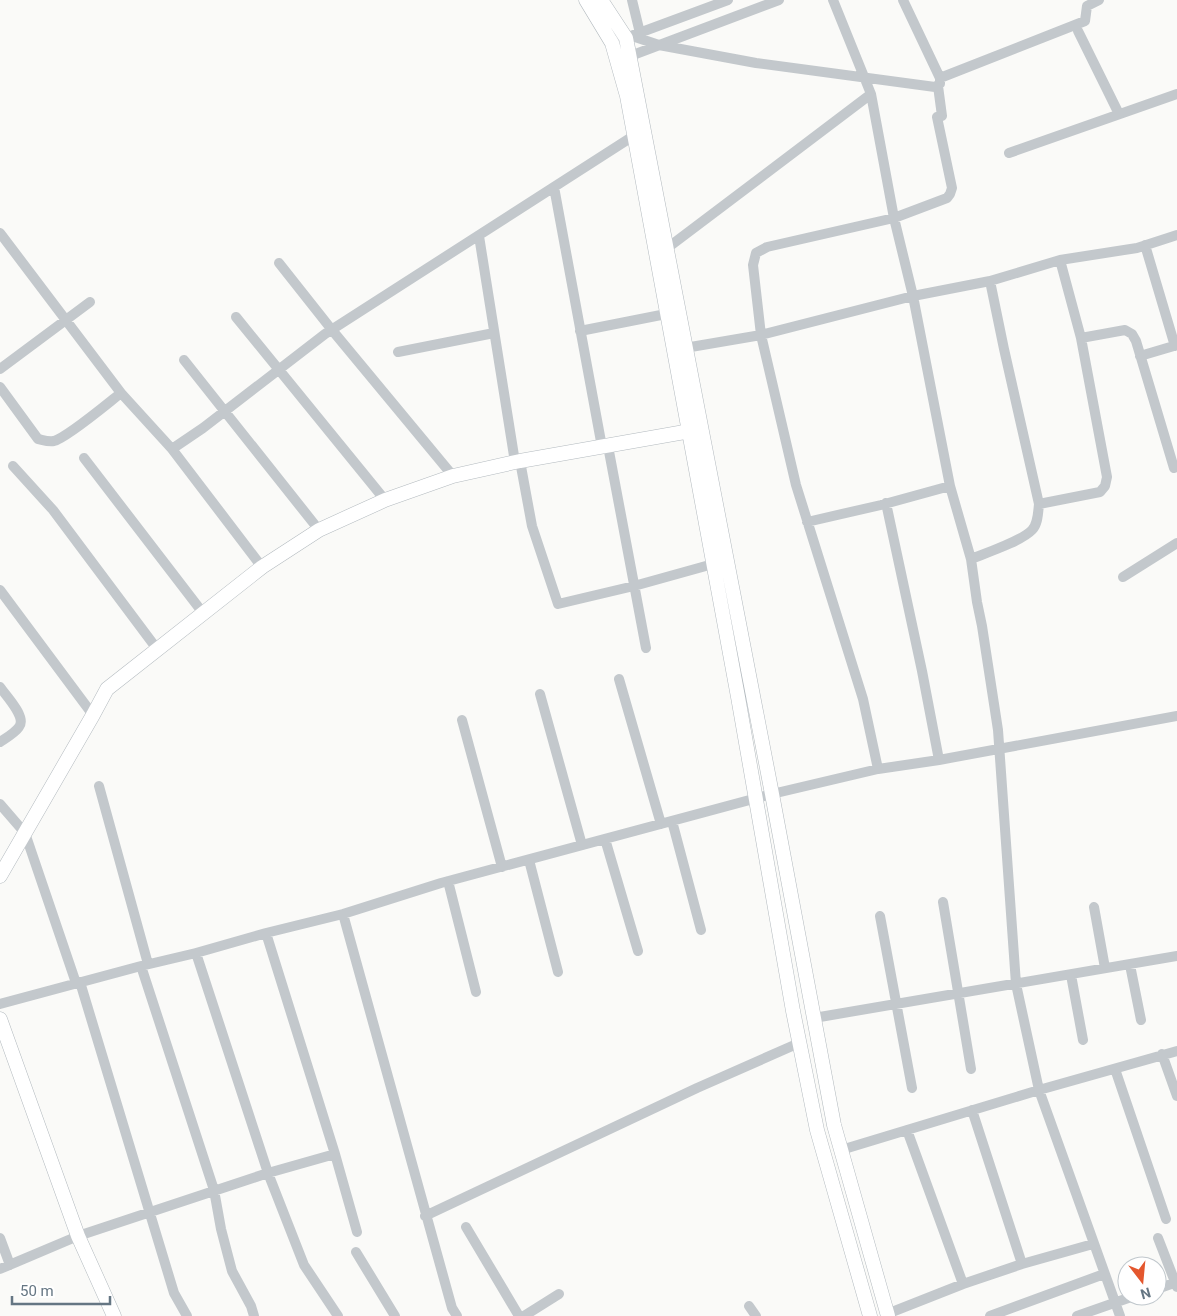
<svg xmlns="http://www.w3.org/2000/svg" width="1177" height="1316" font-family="Roboto,sans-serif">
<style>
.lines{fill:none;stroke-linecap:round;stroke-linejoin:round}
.secondary-casing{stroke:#b3babf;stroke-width:15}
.street{stroke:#c3c8cc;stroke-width:10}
.secondary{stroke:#fff;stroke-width:14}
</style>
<rect width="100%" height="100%" fill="#fafaf8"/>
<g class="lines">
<defs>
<path id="secondary" d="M586 0 612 43 627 96 738 697 793 1011 817 1130 870 1316
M601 0 626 38 772 794 834 1125 888 1316
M0 876 93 715 107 689 262 567 319 530 385 500 453 476 520 461 696 430
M0 1019 78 1236 114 1316"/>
</defs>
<use href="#secondary" class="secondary-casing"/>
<path class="street" d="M632 0 640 33
M833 0 871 94 894 218 913 296 950 486 971 559 977 602 982 626 998 730 1016 984 1039 1090 1120 1316
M1078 31 1119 114
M632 36 659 45 756 63 935 87 940 84V78L903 0
M612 43 728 0
M625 58 779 0
M940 78 1085 21 1087 6 1099 0
M938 86 942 116
M1009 153 1177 94
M554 187 602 447
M0 233 121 393C108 403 68 437 54 441 48 442 43 440 38 439L0 387
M479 236 515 462
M1145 245 1175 346
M666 249 871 94
M279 263 332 330 453 476
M236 317 385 500
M580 331 666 314
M1081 338 1125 330 1132 334 1136 341 1174 468
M679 349 761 335 913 296 990 281 1060 260 1137 248 1177 235
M398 352 494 333
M1140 356 1177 345
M184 360 319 530
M0 369 90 302
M121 393 172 449 262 567
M608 446 646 648
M172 449 203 428 325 334 638 133
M84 458 203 613
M520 461 532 526 558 604 634 586 713 564
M13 466 53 510 157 649
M886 503 922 671 939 760
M1039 504 1100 492 1105 486 1107 477 1081 338 1060 260
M807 522 881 505 950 486
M971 559C986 553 1022 541 1032 530 1038 524 1038 513 1039 504L1004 349 990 281
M1123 577 1177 543
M0 590 93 715
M619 679 661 824
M0 687C6 696 27 717 19 727 15 733 6 738 0 742
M540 694 582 845
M462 720 502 867
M878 769 863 699 796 485 761 335 753 265 756 253 767 247 894 218 947 198 950 194 952 188 937 117
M99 786 148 964
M0 804 25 833 76 983
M672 821 701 930
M605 839 638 951
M529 860 558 972
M448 881 476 992
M943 902 971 1069
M1094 907 1105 968
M343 914 452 1308 457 1316
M880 916 912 1088
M266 933 335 1154 357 1232
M196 953 268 1173 304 1265 338 1316
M1130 965 1141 1020
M141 966 214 1190 221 1229 232 1271 251 1306 254 1316
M1071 975 1083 1040
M80 982 174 1293 187 1316
M0 1004 141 966 196 953 266 933 343 914 441 883 772 794 878 769 939 760 1177 716
M814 1018 1177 956
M1162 1054 1177 1096
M1115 1069 1166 1219
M972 1110 1022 1264
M907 1130 963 1284
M841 1150 1039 1090 1177 1051
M425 1216 697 1088 799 1043
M466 1227 519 1316
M0 1238 10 1265
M1158 1238 1177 1287
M356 1252 395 1316
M0 1269 78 1236 268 1173 335 1154
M1157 1289 1177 1282
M749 1306 756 1316
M887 1314 963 1284 1022 1264 1093 1244
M524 1316 559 1294
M990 1316 1104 1274
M1077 1316 1134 1296"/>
<use href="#secondary" class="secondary"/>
</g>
<g transform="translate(1142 1281) rotate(164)"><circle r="24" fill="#ffffff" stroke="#c1c8cd"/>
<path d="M0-4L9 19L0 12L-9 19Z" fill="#e4572e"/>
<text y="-8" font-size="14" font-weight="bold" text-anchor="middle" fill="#657683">N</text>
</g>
<path d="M12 1296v8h98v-8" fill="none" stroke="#657683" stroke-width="2.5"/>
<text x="20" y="1296" font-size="15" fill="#657683" stroke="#ffffff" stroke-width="4" paint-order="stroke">50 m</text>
</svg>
